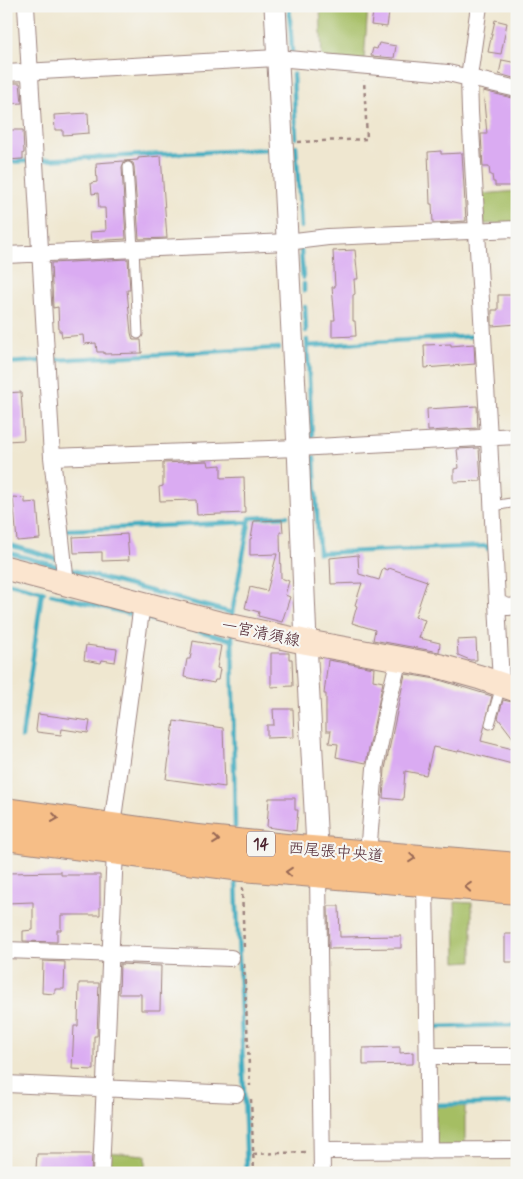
<svg xmlns="http://www.w3.org/2000/svg" width="523" height="1179" font-family="Mynerve,'Klee One',sans-serif">
<style>
.green{fill:#a5be64;stroke:#786e48}
.lines{fill:none;stroke-linecap:round;stroke-linejoin:round}
.stream{stroke:#41acc0;stroke-width:4.5}
.building{fill:#daabf2}
.service-casing{stroke:#9c837e;stroke-width:11}
.minor-casing{stroke:#9c837e;stroke-width:18}
.tertiary-casing{stroke:#9c837e;stroke-width:23}
.secondary-casing{stroke:#9c837e;stroke-width:26}
.primary-casing{stroke:#9c837e;stroke-width:28}
.path{stroke:#9c837e;stroke-width:2.5;stroke-dasharray:4 4;stroke-linecap:butt}
.service{stroke:#fff;stroke-width:9}
.minor{stroke:#fff;stroke-width:16}
.tertiary{stroke:#fff;stroke-width:21}
.secondary{stroke:#fbe5cf;stroke-width:24}
.primary{stroke:#f6be87;stroke-width:26}
.oneway{stroke:#976754}
.labels{text-anchor:middle;stroke-width:4.5;stroke-linejoin:round;paint-order:stroke}
.shield{fill:#f6f6f2;stroke:#7e6067;stroke-width:1}
.shield-label{font-size:15px;font-weight:bold;fill:#4a1f2b}
.street-label{font-size:16px;fill:#4a1f2b;stroke:#f6f6f2}
</style>
<rect width="100%" height="100%" fill="#f6f6f2"/>
<filter id="ink" filterUnits="userSpaceOnUse"><feTurbulence type="fractalNoise" baseFrequency=".02" numOctaves="2"/><feDisplacementMap in="SourceGraphic" scale="10" xChannelSelector="R" yChannelSelector="G"/><feConvolveMatrix kernelMatrix="1 2 1 2 8 2 1 2 1" color-interpolation-filters="sRGB"/></filter>
<filter id="wash" filterUnits="userSpaceOnUse"><feTurbulence type="fractalNoise" baseFrequency=".0096" numOctaves="4" result="noise"/><feDisplacementMap in="SourceGraphic" scale="20" xChannelSelector="R" yChannelSelector="G"/><feGaussianBlur stdDeviation="1.12" result="paint"/><feColorMatrix in="noise" values="0 0 0 0 0 0 0 0 0 0 0 0 0 0 0 0 0 1.4 0 .05"/><feComposite in="paint" operator="in"/></filter>
<g filter="url(#wash)">
<rect width="100%" height="100%" fill="#efe7d0"/>
<path class="green" d="M320 6H368L364 61 322 59Z
M517 191V224H484L482 194Z
M455 902 472 903V961L456 962Z
M435 1106H465V1146L436 1147Z
M106 1152 145 1155V1173H105Z"/>
<g class="lines">
<path class="stream" d="M289 6 292 51
M293 74 296 138
M296 146 301 227
M42 160 270 149
M6 162 29 161
M301 250 303 278
M304 284V291
M305 307 306 331
M307 340 312 436
M307 346 478 336
M6 363 40 361
M54 365V360L279 348
M314 457 319 553 488 546V549
M67 530 249 522
M6 544 57 559
M6 552 60 567
M68 569 232 613V618
M6 582 44 592
M51 594 130 614
M232 613 250 518 287 516
M149 619 157 621
M195 630 232 640
M232 633 235 827
M22 737 42 591
M236 882 247 1173
M432 1028V1027L517 1025
M433 1105 517 1103"/>
</g>
<g id="blocks">
<path class="building" d="M374 6H390L387 27 371 25Z
M495 20 507 23 501 54 488 52Z
M379 43 396 46 394 58 371 56 373 48 377 49Z
M502 60 517 63V79L499 74Z
M6 83H20L22 103 6 104Z
M483 91 517 99V171L513 172 514 186H495V182H493L492 175H490L489 167H483L481 134H487Z
M88 113 89 133 63 135V130H55L54 115Z
M6 130H23L24 153H23V159L6 160Z
M441 151V154L462 153 466 221 433 223 432 204H430L428 152Z
M161 156 167 238 139 239 134 167 133 163 128 161 124 162 122 167 126 239 91 241 90 232 106 231 105 208H99L98 193 92 194 91 183 97 182 96 163 138 160V158Z
M355 250 358 279H354L355 294 353 295V321H355L356 336 332 337V320H335L332 287H335L333 251Z
M128 259 130 290H127L131 333 133 340H141L142 353 104 354V352H97L96 343 84 344 83 335 62 337 61 331H59L58 307 53 308 51 263Z
M498 295H517V324L492 326V310H498Z
M451 344V346L474 344 475 364 425 368 424 345Z
M21 392 24 440 6 441V393Z
M477 406 478 428 428 431 427 409Z
M479 448 481 481 454 482V469L459 468 457 449Z
M208 461 209 466 221 465V478L244 477 245 513 197 515 196 500 160 501 159 487 163 486V463Z
M13 497 25 498V503L37 502 40 539 17 541Z
M282 520 283 532H280L281 578 289 581 285 595 290 597 282 622 258 616 259 612 245 608 250 587 267 591 277 554 250 555V539H251L254 521Z
M127 534 129 560 102 561V552L74 553 73 537Z
M358 555 359 574 379 580 383 568 388 570 389 568 427 581 415 617 425 620 419 638 440 643 439 652 373 640 375 630 352 623 357 606 355 605 362 583 331 584 330 558Z
M476 639 477 660H470L458 655 457 640Z
M193 641 221 646 217 668 220 669 218 680H215L214 683 184 677 187 659H190Z
M86 645 117 649 115 662 102 660 101 663 84 660Z
M271 653H289V659H292L293 686 271 687Z
M328 660 374 668 373 680 383 682 366 763 336 757 338 744 329 743 331 731H326V694H324Z
M405 674 436 679 492 696 481 741 517 750V764L513 763 512 764 459 750 458 752 433 747 426 775 405 771 403 800 383 798 385 769Z
M503 700 517 703V743L498 718Z
M273 709H293L294 737 267 738V725H274Z
M38 714 90 721 88 733 62 729 61 735 37 732 36 730Z
M174 721 223 728 225 787 166 779Z
M269 798H295V810H298L296 831 267 827Z
M61 872V875H100V915H61V930H57V942L23 941V931L33 930V902L6 903V873Z
M328 906H339L340 937 401 936V948L329 949Z
M505 934H517V962H505Z
M43 961 65 962 64 989H55V994L42 993Z
M120 964 161 966 160 1010H141V994H119Z
M79 983H99L97 1036H94V1070L72 1069 74 1026H78Z
M400 1047V1053L413 1052V1064L363 1065V1048Z
M37 1154H92L91 1173H39V1169H36Z"/>
</g>
</g>
<g filter="url(#ink)">
<use href="#blocks" fill-opacity="0" stroke="#9c837e" stroke-width="1"/>
<g class="lines">
<defs>
<path id="service" d="M128 167 133 249
M134 249 138 334
M493 506 517 502
M490 724 501 686"/>
<path id="minor" d="M26 6 52 457 66 584
M479 6 469 77 470 112 489 438 501 684
M6 73 277 58 448 73 517 89
M6 255 287 242 328 237 517 229
M52 457 298 448 517 436
M498 603 508 607 517 606
M112 826 142 604
M368 854 375 768 388 703 399 658
M318 875 322 1173
M425 882 429 1151
M6 950 231 958
M428 1056H517
M6 1084 236 1094
M322 1151 517 1150
M101 1173 115 851"/>
<path id="tertiary" d="M275 6 298 448 306 642 318 865"/>
<path id="secondary" d="M6 568 221 624 306 642 439 666 479 677 517 690"/>
<path id="primary" d="M6 811 198 838 286 847 517 866
M6 837 242 868 517 891"/>
</defs>
<use href="#service" class="service-casing"/>
<use href="#minor" class="minor-casing"/>
<use href="#tertiary" class="tertiary-casing"/>
<use href="#secondary" class="secondary-casing"/>
<use href="#primary" class="primary-casing"/>
<path class="path" d="M298 142 367 139 364 80
M242 887 244 949
M244 964 250 1086
M251 1099 254 1173
M253 1154 307 1152"/>
<use href="#service" class="service"/>
<use href="#minor" class="minor"/>
<use href="#tertiary" class="tertiary"/>
<use href="#secondary" class="secondary"/>
<use href="#primary" class="primary"/>
</g>
<defs><path id="oneway-chevron" d="M-2-3.5L2.5 0L-2 3.5" fill="none" stroke-width="1.6" stroke-linecap="round" stroke-linejoin="round" transform="scale(1.25)"/></defs>
<g class="oneway">
<use href="#oneway-chevron" transform="translate(55 818) rotate(8)"/>
<use href="#oneway-chevron" transform="translate(216 840) rotate(6)"/>
<use href="#oneway-chevron" transform="translate(412 858) rotate(5)"/>
<use href="#oneway-chevron" transform="translate(289 872) rotate(-175)"/>
<use href="#oneway-chevron" transform="translate(468 887) rotate(-175)"/>
</g>
</g>
<g class="labels">
<rect class="shield" x="247" y="831.5" width="28" height="25" rx="4"/>
<g class="shield-label">
<text x="261" y="849">14</text>
</g>
<g class="street-label">
<text transform="translate(261 632) rotate(12)" y="6">一宮清須線</text>
<text transform="translate(336 851) rotate(5)" y="6">西尾張中央道</text>
</g>
</g>
<rect width="523" height="1179" fill="none" stroke="#f6f6f2" stroke-width="25"/>
</svg>
